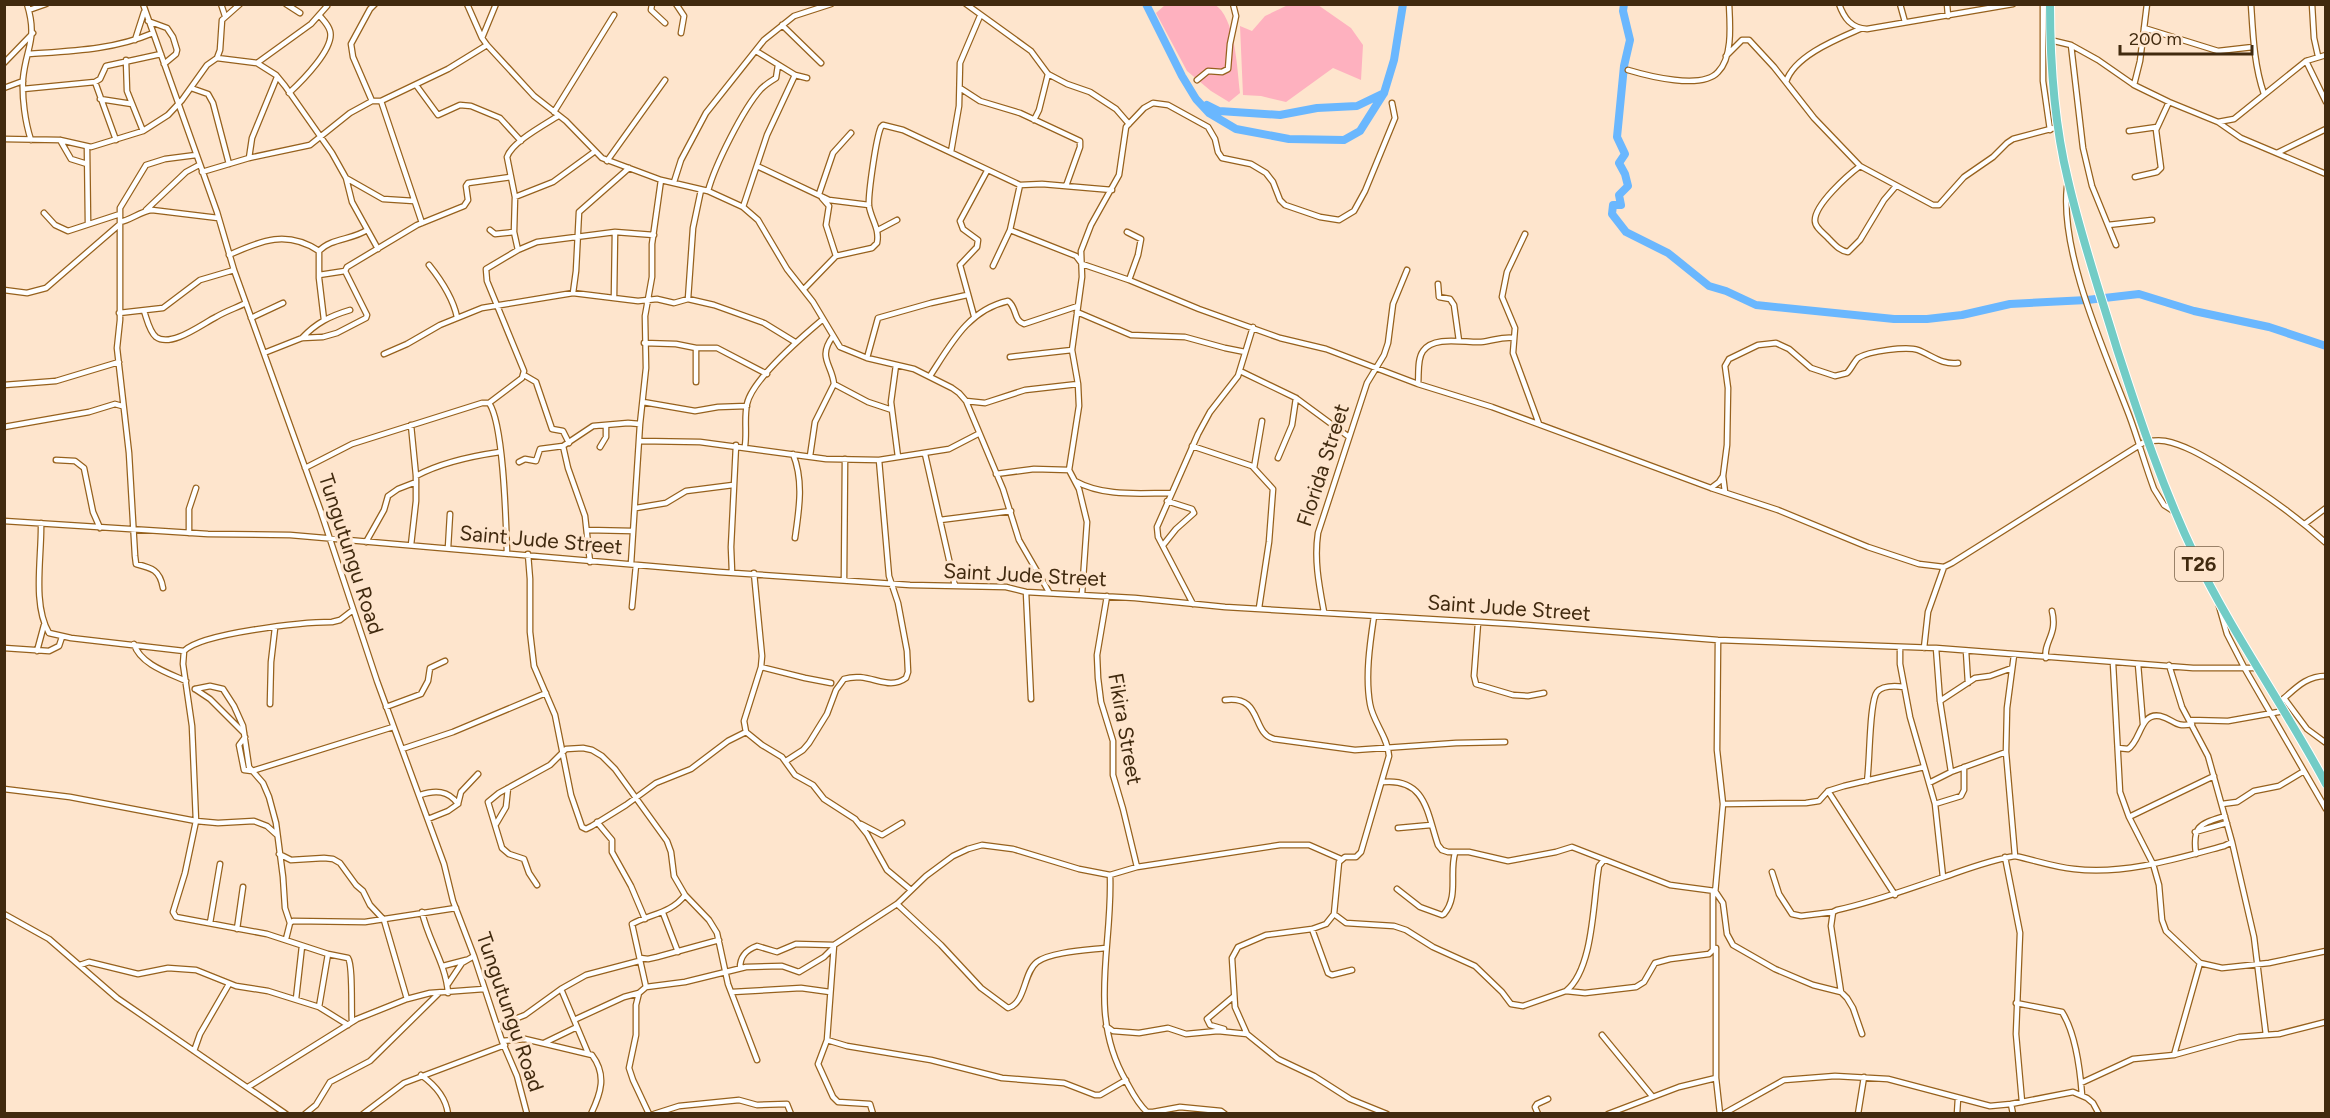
<svg xmlns="http://www.w3.org/2000/svg" width="2330" height="1118" font-family="Figtree,sans-serif">
<style>
.green{fill:#feb1bf}
.lines{fill:none;stroke-linecap:round;stroke-linejoin:round}
.river{stroke:#6ab7fe;stroke-width:8}
.minor-casing{stroke:#96611d;stroke-width:7}
.trunk-casing{stroke:#fff;stroke-width:10}
.minor{stroke:#fff;stroke-width:4.5}
.trunk{stroke:#72ccc6;stroke-width:8}
.labels{text-anchor:middle;stroke-width:6;stroke-linejoin:round;paint-order:stroke}
.shield{fill:#fee5cd;stroke:#7a6248;stroke-width:1.5}
.shield-label{font-size:20px;font-weight:bold;fill:#412a0f}
.street-label{font-size:21px;fill:#412a0f;stroke:#fee5cd}
</style>
<rect width="100%" height="100%" fill="#fee5cd"/>
<path class="green" d="M1214 4C1236 17 1237 70 1240 93L1229 102 1211 91 1187 71 1156 13 1165 5Z
M1288 5H1318L1351 28 1363 45 1361 80 1333 68 1286 102 1261 96 1243 95 1240 26 1252 31 1265 16Z"/>
<g class="lines">
<path class="river" d="M1146 4 1182 76 1196 99 1209 113 1236 129 1289 139 1344 140 1360 131 1384 93 1394 60 1403 4
M1624 4 1623 11 1630 40 1624 66 1617 137 1625 154 1619 163 1625 174 1628 186 1619 195 1621 205H1613L1612 214 1626 232 1668 253 1709 286 1726 291 1756 305 1894 319H1927L1962 315 2010 304 2087 300 2139 294 2194 311 2269 327 2326 346
M1207 105 1219 111 1280 115 1317 108 1357 106 1384 93"/>
<defs>
<path id="minor" d="M27 4C38 40 26 47 23 79 22 98 25 122 31 140
M143 4 217 212 234 270 320 509 377 681 444 864 453 901 474 956 502 1041 517 1076 527 1114
M221 4 225 16
M286 4 300 13
M467 4 482 38
M496 4 482 38 487 45 534 96 566 121 602 158 661 180 708 191 743 207 758 220 787 269 813 302 840 347 867 358 914 369 952 388 959 393 966 401 1003 489 1019 540 1049 592
M652 4 651 10 665 23
M676 4 684 16 681 33
M966 4 1031 51 1048 74 1067 84 1090 92 1116 109 1129 124
M1839 4C1844 18 1851 28 1867 29L2013 4
M1900 4 1905 22
M1947 4 1948 16
M2043 4V81L2050 130
M2251 4C2253 35 2254 65 2264 94
M2312 4 2314 38 2318 56
M29 10 46 4
M148 21 167 28 173 37 177 50 176 54 164 64
M782 25 821 63
M2144 28 2218 51 2253 47
M135 40 144 12
M2050 40 2071 45 2098 60 2134 85 2169 102 2218 122 2234 119 2306 61 2326 55
M2071 45 2083 148 2092 186 2116 245
M756 51 795 75 807 78
M29 54C71 51 113 50 153 33
M1726 56 1742 40H1749L1774 67 1814 118 1860 166 1933 205H1939L1964 177 1993 157 2007 143 2013 139 2058 127
M217 58 257 63 276 75 285 86 332 153 346 178 352 202 378 249
M126 60 127 91 143 131
M2306 61 2326 102
M4 63 33 33
M257 63 311 24 327 6
M1628 70C1648 76 1702 90 1718 72 1733 57 1730 24 1729 4
M1197 80 1208 71 1222 72 1228 69 1230 44 1236 16 1233 4
M95 82 116 140
M1786 82C1794 56 1837 39 1860 29
M416 85 438 115 460 105 471 106 500 118 521 141
M2134 85 2140 61 2147 4
M4 88 23 81
M191 88 208 94 213 103 229 164
M960 88 980 101 1020 113 1080 141V147L1066 186
M23 89 95 82 100 79 106 66 161 54
M289 93C302 81 335 48 330 31 328 24 323 20 319 15
M100 99 132 104
M372 101 353 57 351 44 370 9 375 4
M381 101 422 223
M554 112 614 15
M1034 120 1039 110 1048 74
M2218 122 2241 138 2326 174
M2129 131 2157 127
M4 139 60 140 91 147 143 131 168 115 182 100 207 65 217 58 220 50 222 20 240 4
M60 140 71 159 87 164
M87 146 88 223
M951 152 959 106 960 63 980 16
M2277 153 2326 129
M249 158 252 138 277 77
M607 161 665 80
M757 166 829 200 869 205
M1860 166C1848 175 1814 205 1815 221 1815 228 1825 234 1829 239 1835 245 1840 251 1848 252L1860 240 1884 200 1896 186
M202 172 249 158 310 145 350 113 372 101H381L448 69 487 45
M2135 177 2157 172 2161 168 2156 130 2169 102
M346 178 383 199 414 201
M674 182 681 160 706 113 764 40 794 16 831 4
M2067 187C2060 254 2105 352 2129 415 2138 439 2145 465 2154 489L2164 505 2175 512
M708 191C715 165 743 109 761 89 765 85 771 81 776 78L778 65
M819 194 833 153 851 133
M515 197 553 182 594 152
M822 198 829 206 826 225 836 256
M743 207 767 135 795 75
M146 210 186 172 199 165
M44 213 55 225 68 231 120 214
M120 222C131 220 141 211 152 210L218 218
M2108 225 2152 220
M490 230 495 234 514 232
M878 230 897 220
M1010 230 1076 256 1082 264 1129 280 1199 309 1280 338 1326 349 1418 384 1492 407 1711 488 1778 510 1868 547 1919 564 1944 567 1952 563 2146 441C2153 441 2159 440 2165 441 2185 445 2203 456 2220 466 2258 489 2293 513 2326 543
M1127 232 1141 239 1138 255 1129 280
M1525 234 1507 272 1502 297 1515 328 1513 353 1539 424
M518 250 514 232 515 197 507 157C512 142 544 125 558 116
M229 255C262 240 287 230 319 251
M429 265C441 280 453 298 457 317
M993 266 1010 230 1020 185
M319 275 345 271
M1438 284 1439 297 1450 299 1454 305 1459 341
M804 289 836 256 872 248 877 243C880 229 871 219 869 206 868 195 876 138 881 127L883 125 903 130 1020 185 1042 184 1112 190
M4 290 27 293 46 288 120 224
M573 293 576 271 579 212 629 168
M614 298 615 232
M688 299 693 228 701 190
M144 311C147 319 149 331 156 337 171 348 202 324 216 317 226 311 236 308 246 303
M1077 312 1131 335 1185 337 1225 348 1245 352
M119 313 163 308 200 280 234 270
M974 316 960 265 977 247 978 240 963 229 960 221 987 171
M251 318 283 303
M324 320 319 278V251C331 238 352 240 367 230
M302 338C316 323 330 316 350 310
M644 343 676 344 696 348H717L767 374
M264 353 302 338 323 337 337 333 366 318 367 315 345 271 347 267 417 225 464 206 468 200 466 186 468 183 511 177
M384 354 407 344 440 325 482 308 573 293 638 301 657 299 674 303 688 299 714 305 764 323 795 342
M1010 357 1072 350
M867 358 878 318 931 303 967 295
M896 365 891 402 898 457
M1240 371 1296 398 1349 437
M524 375 536 382 552 429 563 431 569 443
M930 376C951 344 968 310 1008 301 1017 307 1013 320 1024 324L1078 306
M696 382V348
M834 384 868 402 892 410
M1418 384C1419 375 1417 359 1423 351 1434 335 1465 343 1481 342 1493 341 1502 336 1514 338
M4 385 56 381 119 362
M966 401 985 403 1025 390 1078 384
M643 402 695 411 718 407 747 406
M489 403 522 378 524 371 487 281 486 269 518 250 537 242 615 232 654 235
M4 427 89 412 115 404 122 406
M640 441 700 442 826 459 879 460 949 449 978 434
M563 446 568 468 585 516 590 562
M745 446C747 432 744 418 747 404 752 380 803 336 822 320
M1192 446 1252 466 1273 489 1269 542 1259 608
M600 447 606 437V426
M793 454C804 481 799 510 795 538
M925 454 955 586
M810 456 815 422 834 384C832 364 817 358 833 336
M1278 458 1292 425 1296 398
M56 460 75 461 84 468 93 512 100 528
M519 462 525 459 536 461 540 449 563 446 593 426 628 423 640 424
M305 468 352 444 482 403H489C504 424 506 524 507 553
M1254 468 1262 421
M996 474 1034 469 1069 470
M416 476C442 462 472 456 500 452
M1075 481C1104 497 1139 493 1171 493
M1711 488 1719 482 1723 476
M1725 492 1723 476 1727 445 1728 388 1725 366 1729 359 1758 345 1776 343 1789 349 1811 368 1835 376 1847 373C1851 369 1854 362 1858 358 1869 351 1907 346 1918 350 1933 356 1942 365 1958 363
M636 508 666 503 686 491 733 485
M940 520 1011 511
M4 521 208 534 290 535 719 572 910 585 1006 587 1026 592 1135 598 1225 607 1514 624 1718 640 1936 648 2193 668H2257
M41 523C42 556 32 604 49 633L71 638 184 651
M2306 523 2326 508
M587 530 633 531
M189 533V509L196 488
M366 542 384 510 388 496 398 489 416 482
M1164 544 1176 529 1194 513 1192 509 1167 501
M411 545 416 501V476L411 425
M448 548 450 514
M528 554 530 579V632L534 666 555 715 571 795 582 827 586 829 592 826 626 805 656 783 691 769 728 741 746 732
M631 564 640 424 646 368 645 316 652 277V244L661 180
M732 572 731 547 736 445
M754 573 762 656 761 667 744 721 746 732 762 745 782 757 795 775 813 785 824 799 855 819 867 834 887 870 911 890
M844 580 845 459
M163 588C160 570 152 568 136 564L135 556 129 453 117 348 120 320V208L146 165 165 159 196 155
M1026 592 1031 699
M1082 594 1087 522 1079 489 1069 470 1079 406 1078 384 1072 350 1082 277 1081 251 1091 225 1119 175 1126 127 1144 108 1153 103 1168 105 1208 127 1215 139 1218 152 1222 158 1251 164 1266 173 1273 182 1280 200 1285 205 1320 217 1339 220 1354 211 1365 191 1395 118 1392 103
M1107 596 1097 655 1098 678 1101 702 1113 741V775L1123 809 1137 867
M1193 604 1158 537 1157 527 1198 434 1210 412 1238 376 1253 327
M2219 606 2227 634 2245 669 2326 809
M632 607 636 565
M1324 612C1319 585 1314 560 1318 533L1367 383 1384 355 1388 343 1393 304 1407 270
M1374 616C1370 643 1365 676 1370 704 1373 722 1388 737 1389 756L1361 852 1356 857H1345L1339 862 1334 914 1326 924 1312 929 1266 935 1238 947 1232 958 1235 1007 1247 1034 1278 1059 1314 1076 1350 1099 1387 1114
M1478 623 1474 676 1476 684 1513 695 1528 696 1544 693
M134 644C140 664 168 673 186 681
M4 648 49 651 59 646 62 637
M1900 648V664L1910 717 1935 804 1943 877
M1924 648 1928 612 1944 567
M1936 648 1940 701 1951 772
M37 651 44 625
M1966 651 1968 683
M2014 655 2007 708 2006 752 2015 856
M2046 658C2043 642 2058 635 2052 611
M2113 663 2120 792 2129 817 2153 864 2159 885 2162 920 2166 931 2200 963 2222 968 2269 963 2326 951
M2138 664 2143 724
M761 667 805 678 831 683
M195 689 210 686 223 689 234 706 243 726 249 767 263 783 269 797 276 823 283 877 285 908 290 923
M195 689 210 699 244 733
M2284 698 2307 729 2326 743
M1225 700C1263 695 1251 733 1274 739L1355 750 1456 743 1505 742
M2282 700C2296 688 2306 676 2326 676
M1940 701 1975 678 1990 676 2012 668
M270 704 271 662 275 628
M386 707 421 694 428 681 430 668 445 661
M2190 720 2228 721 2284 711
M245 737 239 745 244 770 252 771 393 727
M2118 748 2128 749C2141 741 2140 712 2160 716 2174 719 2174 728 2192 724
M402 749 453 732 546 693
M786 761 803 750 809 743 827 714 836 690 844 679C869 671 887 692 906 678L908 672 907 651 898 603 889 576 879 460
M1867 781C1870 764 1869 702 1877 692 1883 685 1896 686 1904 687
M1383 782C1426 778 1427 813 1438 845L1442 850 1448 852H1469L1508 861 1556 852 1572 847 1670 885 1715 891 1723 903 1727 934 1733 945 1775 969 1813 985 1841 992 1847 998 1853 1008 1862 1034
M1929 783 1951 772 2006 752
M4 789 70 797 196 821 218 823 254 821 267 826 277 835
M1828 791 1895 895
M420 795C435 790 448 790 458 804
M1723 804 1806 803 1819 801 1828 791 1844 786 1924 767
M1935 804 1961 796 1964 790V767
M2222 804 2237 802 2254 791 2279 786 2304 771
M2129 817 2214 776
M428 819 448 811 458 804 461 792 478 774
M597 822 612 840V852L631 886 645 919
M496 824 506 807 508 788
M861 824 882 835 902 823
M1398 828 1431 825
M2195 832 2227 823
M2232 842 2254 937 2266 1035
M279 854 291 860 324 858 333 859 340 863 356 885 363 891 370 905 384 920 407 999
M2196 854C2192 825 2200 824 2225 816
M2005 857 2020 933 2016 1034 2022 1102
M1772 872 1779 894 1792 914 1801 916 1833 912
M1110 875C1113 947 1087 1014 1126 1081 1132 1092 1137 1103 1147 1112H1153L1180 1107 1221 1111 1225 1114
M537 885 529 873 524 859 509 854 502 848 488 802 499 793 550 765 566 749 583 748 592 750 602 756 615 769 667 841 671 852 674 876 685 895C672 913 650 914 632 924L646 987 685 982 746 967 782 966 799 972 824 957 833 948
M1397 889 1420 907 1442 915 1444 914C1459 896 1449 874 1455 853
M1715 894 1723 804 1717 750 1718 640
M685 895 709 920 717 933 728 984 757 1060
M897 904 941 945 981 988 1008 1008C1026 1003 1023 973 1037 962 1050 952 1088 950 1105 948
M422 912C428 940 446 964 448 993
M663 913 678 952
M4 914 49 939 117 998 286 1114
M1334 914 1346 923 1394 926 1406 930 1433 947 1475 966 1502 992 1511 1004 1523 1006 1566 991 1585 993 1636 987 1644 982 1655 963 1670 959 1709 954 1713 950V891
M210 923 220 864
M237 929 243 887
M1312 929 1328 973 1332 975 1352 970
M286 939 290 923 293 921 365 922 456 908
M1716 948V1078L1720 1114
M640 958 648 959 657 957 719 940
M80 965 89 962 138 974 168 968 196 970 236 986 268 991 319 1007 348 1025
M443 966 466 960
M740 968C740 956 746 950 757 946L777 952 796 944 834 945
M448 984 462 963 474 956
M561 989 588 1053
M1566 991C1594 969 1593 899 1599 866L1604 860
M732 992 801 988 830 992
M1841 992 1831 926 1833 912 1837 910C1874 902 1908 889 1944 877 1967 869 1990 860 2015 856 2034 860 2054 867 2074 869 2124 875 2176 859 2224 846L2232 842 2208 756 2182 707 2169 665
M639 993 636 1005V1035L629 1068 633 1080 649 1114
M296 999 302 946
M2016 1003 2062 1012C2076 1034 2080 1068 2082 1095
M319 1007 328 954
M574 1020 624 997 639 993 646 987
M352 1022C351 1008 353 965 348 958L328 954 267 934 176 917 173 912 185 873 196 821 192 726 183 664 184 651C201 633 304 622 332 622L340 620 353 610
M497 1026 525 1015 561 989 586 975 639 961
M1106 1026 1113 1031 1139 1033 1168 1028 1186 1034 1218 1031 1247 1034
M1224 1029 1210 1025 1207 1019 1233 997
M1602 1035 1652 1096
M827 1040 847 1046 931 1060 1002 1078 1064 1083 1095 1095H1100L1126 1080
M502 1041 525 1039 592 1055C607 1075 601 1093 591 1114
M544 1043 577 1027
M194 1051 200 1034 229 984
M2174 1055 2200 963
M421 1075C435 1085 446 1097 448 1114
M2081 1083 2133 1059 2174 1055 2239 1037 2279 1034 2326 1022
M248 1087 357 1019 407 999 430 993 484 989
M2011 1104 2013 1114
M305 1114 316 1105 330 1082 370 1061 438 994
M363 1114 404 1083 505 1045
M654 1114 679 1106 739 1100 757 1105 787 1104 791 1114
M873 1114 870 1104 838 1102 833 1097 818 1064 827 1040 834 945 897 904 926 876 953 856 968 849 982 845 1013 849 1079 869 1110 875 1137 867 1280 845H1309L1341 859
M1538 1114 1535 1107 1537 1104 1548 1099
M1608 1114 1679 1087 1716 1078
M1723 1114 1784 1080 1835 1076 1888 1079 1990 1106 2011 1104 2073 1092 2087 1098 2093 1103 2099 1114
M1858 1114 1864 1077
M1957 1114 1958 1098"/>
<path id="trunk" d="M2050 4C2050 63 2054 123 2068 180 2081 237 2100 293 2117 349 2140 420 2163 489 2195 556 2233 635 2285 707 2326 784"/>
</defs>
<use href="#minor" class="minor-casing"/>
<use href="#trunk" class="trunk-casing"/>
<use href="#minor" class="minor"/>
<use href="#trunk" class="trunk"/>
</g>
<g class="labels">
<rect class="shield" x="2175" y="547" width="48" height="34" rx="4.5"/>
<g class="shield-label">
<text x="2199" y="571">T26</text>
</g>
<g class="street-label">
<text transform="translate(1323 465) rotate(-72)" y="7">Florida Street</text>
<text transform="translate(541 540) rotate(5)" y="7">Saint Jude Street</text>
<text transform="translate(351 554) rotate(72)" y="7">Tungutungu Road</text>
<text transform="translate(1025 575) rotate(3)" y="7">Saint Jude Street</text>
<text transform="translate(1509 608) rotate(4)" y="7">Saint Jude Street</text>
<text transform="translate(1125 729) rotate(80)" y="7">Fikira Street</text>
<text transform="translate(510 1012) rotate(71)" y="7">Tungutungu Road</text>
</g>
</g>
<rect width="2330" height="1118" fill="none" stroke="#412a0f" stroke-width="12"/>
<path d="M2120 45v9h132v-9" fill="none" stroke="#412a0f" stroke-width="3"/>
<text x="2129" y="45" font-size="18" fill="#412a0f" stroke="#fee5cd" stroke-width="4.5" paint-order="stroke">200 m</text>
</svg>
